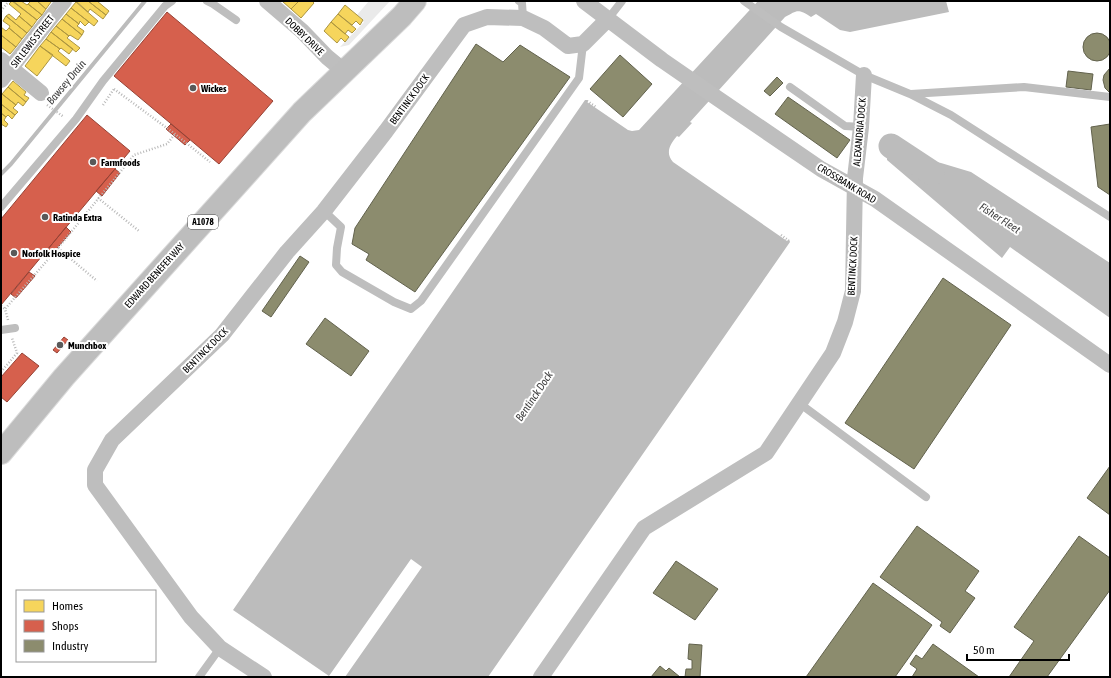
<svg xmlns="http://www.w3.org/2000/svg" width="1111" height="678" font-family="'Asap Condensed',sans-serif">
<style>
.green{fill:#eaeaea}
.water{fill:#bcbcbc}
.homes{fill:#f6d55c;stroke:#ac9540}
.shops{fill:#d6604d;stroke:#964336}
.industry{fill:#8c8c6e;stroke:#62624d}
.lines{fill:none;stroke-linecap:round;stroke-linejoin:round}
.stream{stroke:#bcbcbc;stroke-width:4}
.river{stroke:#bcbcbc;stroke-width:25}
.primary-casing{stroke:#dbdbdb;stroke-width:24}
.path{stroke:#b8b8b8;stroke-width:2.5;stroke-dasharray:1 2;stroke-linecap:butt}
.service{stroke:#bebebe;stroke-width:8}
.minor{stroke:#bebebe;stroke-width:16}
.primary{stroke:#bdbdbd;stroke-width:22}
.poi-dot{fill:#595959;stroke:#fff;stroke-width:1.5}
.labels{text-anchor:middle;stroke-width:4;stroke-linejoin:round;paint-order:stroke}
.shield{fill:#fff;stroke:#4c4c4c;stroke-width:1}
.shield-label{font-size:9px;font-weight:bold;fill:#000}
.street-label{font-size:10px;fill:#000;stroke:#fff}
.poi-label{font-size:10px;font-weight:bold;fill:#000;stroke:#fff;text-anchor:start}
.water-label{font-size:11px;font-style:italic;fill:#414141;stroke:#fff}
</style>
<rect width="100%" height="100%" fill="#fff"/>
<path class="green" d="M369 1H390L349 45 340 47 364 22 357 15Z"/>
<path class="water" d="M758 1H946L949 12 850 32 840 30 816 14 811 17C797 8 797 11 785 17L690 122 692 123 679 137 677 136C670 144 665 153 673 162L787 241 789 239 790 242 488 677H345L422 567 411 559 329 676 233 610 585 100H588L587 102 628 130 632 131 639 130Z
M887 151 941 163 971 172 1110 263V318L1010 247 1002 258 887 160Z"/>
<path class="homes" d="M12 1 37 20 32 27 19 16 21 14 9 4Z
M13 1H21L27 5 28 4 42 15 37 20Z
M29 1H37L46 9 42 15 28 4 30 2Z
M37 1H50L51 2 46 9Z
M76 1H88L106 15 103 19 90 9 88 12Z
M88 1H97L109 11 106 15Z
M282 1H299L291 9Z
M299 1H312L314 3 301 18 291 9Z
M76 2 98 21 94 26 71 8Z
M345 5 363 20 360 25 356 21 352 25 338 14Z
M71 8 89 22 85 26 80 21 79 24 66 14Z
M9 14 16 20 19 16 32 27 27 33 6 16Z
M66 14 79 24 77 26 84 31 82 35 62 19Z
M338 14 356 29 352 33 348 30 345 34 331 22Z
M6 16 27 33 22 39 9 28 10 26 3 21Z
M62 19 82 35 78 40 70 35 69 36 56 26Z
M331 22 349 37 345 42 341 38 337 43 324 31Z
M56 26 69 36 67 38 80 48 76 52 51 32Z
M1 27 6 31 9 28 22 39 16 47 1 35Z
M51 32 73 49 69 54 61 48 60 49 46 39Z
M1 35 16 47 10 54 1 47Z
M46 39 60 49 58 51 70 61 66 66 40 46Z
M40 46 53 55 37 76 25 66Z
M13 81 26 92 24 95 29 98 26 102 8 87Z
M8 87 26 102 23 106 18 102 16 105 2 94Z
M2 94 16 105 13 108 18 112 15 115 1 104V95Z
M1 104 15 115 12 119 8 115 6 117 1 113Z
M1 113 6 117 4 120 8 124 6 127 1 124Z"/>
<path class="shops" d="M167 12 273 101 219 164 114 76Z
M87 115 130 151 1 305V219Z
M171 124 190 140 185 145 166 129Z
M115 169 120 173 102 196 96 191Z
M66 227 71 232 53 253 48 249Z
M29 272 35 276 16 298 11 294Z
M64 337 68 340 57 353 53 350Z
M22 353 39 366 7 402 1 397V377Z"/>
<path class="industry" d="M1083 47a14 14 0 1 1 28 0a14 14 0 1 1-28 0Z
M476 44 503 62 520 45 570 77 415 292 366 260 369 254 352 244 355 228Z
M620 55 652 84 623 117 590 89Z
M1110 68V93L1105 88 1103 80 1104 75Z
M1068 71 1093 74 1091 90 1066 87Z
M777 77 783 83 770 96 764 91Z
M788 97 850 140 837 158 775 114Z
M1110 124V195L1098 187 1091 127Z
M300 256 309 262 271 317 262 311Z
M943 278 1011 325 914 469 845 423Z
M325 318 369 351 351 376 306 344Z
M1110 466V515L1087 498Z
M917 526 979 571 965 591 975 598 950 633 940 626 942 622 880 577Z
M1079 536 1110 558V590L1047 677H1009L1034 641 1014 627Z
M676 561 718 589 695 620 653 593Z
M873 583 932 625 895 677H806Z
M689 644 702 645 700 677H685L686 669H692V660L688 659Z
M933 644 979 677H912L917 669 910 664 916 655 922 659Z
M660 666 666 671 669 668 680 677H651Z"/>
<g class="lines">
<path class="stream" d="M1 174 11 164 145 1"/>
<path class="river" d="M891 146 932 173"/>
<defs>
<path id="primary" d="M1 453 64 377 302 112 402 16 415 1"/>
</defs>
<use href="#primary" class="primary-casing"/>
<path class="path" d="M1 11 9 1
M114 89 175 134 210 162
M587 101 596 107
M47 105 64 117
M103 105 114 89
M98 198 139 231
M781 235 788 240
M58 248 97 281
M1 306 5 309
M8 320 5 309 58 248 134 155 167 144 175 134
M1 372 17 353 12 338"/>
<path class="service" d="M207 1 213 4 236 20
M519 1 522 3 523 18
M744 1 781 27 864 75 910 94 951 115 1110 217
M608 19 622 1
M790 87 845 126 861 127
M911 94 1024 87 1110 97
M1 207 76 119 103 81 165 6 172 1
M324 211 341 227 337 248 336 265 342 272 394 302 411 309 421 301 579 78 583 44
M1 330 15 328
M799 403 926 497
M199 677 220 648"/>
<path class="minor" d="M267 1 302 31 327 57 344 71
M584 1 662 60 717 98 821 169 875 199 1110 365
M1 60 41 93
M1 80 64 1
M264 677 220 648 191 617 95 485V470L112 440 222 335 287 252 324 211 386 131 464 25 487 17 523 18 544 28 568 46 583 44 608 19
M541 677 644 528 766 453 833 353 845 322 853 291 855 178 861 127 864 75"/>
<use href="#primary" class="primary"/>
</g>
<g class="poi-dot">
<circle cx="193" cy="88" r="4"/>
<circle cx="93" cy="162" r="4"/>
<circle cx="45" cy="217" r="4"/>
<circle cx="14" cy="253" r="4"/>
<circle cx="60" cy="345" r="4"/>
</g>
<g class="labels">
<rect class="shield" x="188" y="215" width="30" height="14" rx="3"/>
<g class="shield-label">
<text x="203" y="225">A1078</text>
</g>
<g class="street-label">
<text transform="translate(305 36) rotate(44)" y="4">DOBBY DRIVE</text>
<text transform="translate(32 41) rotate(-52)" y="4">SIR LEWIS STREET</text>
<text transform="translate(409 99) rotate(-54)" y="4">BENTINCK DOCK</text>
<text transform="translate(859 132) rotate(-85)" y="4">ALEXANDRIA DOCK</text>
<text transform="translate(847 183) rotate(31)" y="4">CROSSBANK ROAD</text>
<text transform="translate(852 266) rotate(-87)" y="4">BENTINCK DOCK</text>
<text transform="translate(154 275) rotate(-48)" y="4">EDWARD BENEFER WAY</text>
<text transform="translate(205 350) rotate(-45)" y="4">BENTINCK DOCK</text>
</g>
<g class="poi-label">
<text x="201" y="92">Wickes</text>
<text x="101" y="166">Farmfoods</text>
<text x="53" y="221">Ratinda Extra</text>
<text x="22" y="257">Norfolk Hospice</text>
<text x="68" y="349">Munchbox</text>
</g>
<g class="water-label">
<text transform="translate(66 82) rotate(-50)" y="4">Bawsey Drain</text>
<text transform="translate(1000 218) rotate(33)" y="4">Fisher Fleet</text>
<text transform="translate(534 396) rotate(-56)" y="4">Bentinck Dock</text>
</g>
</g>
<rect width="1111" height="678" fill="none" stroke="#000000" stroke-width="4"/>
<rect x="16" y="590" width="140" height="72" fill="#ffffff" stroke="#999999"/>
<rect x="24" y="600" width="20" height="12" fill="#f6d55c" stroke="#999999"/>
<text x="52" y="610" font-size="12" fill="#000000">Homes</text>
<rect x="24" y="620" width="20" height="12" fill="#d6604d" stroke="#999999"/>
<text x="52" y="630" font-size="12" fill="#000000">Shops</text>
<rect x="24" y="640" width="20" height="12" fill="#8c8c6e" stroke="#999999"/>
<text x="52" y="650" font-size="12" fill="#000000">Industry</text>
<path d="M967 654v6h102v-6" fill="none" stroke="#000000" stroke-width="2"/>
<text x="973" y="654" font-size="12" fill="#000000" stroke="#ffffff" stroke-width="3" paint-order="stroke">50 m</text>
</svg>
